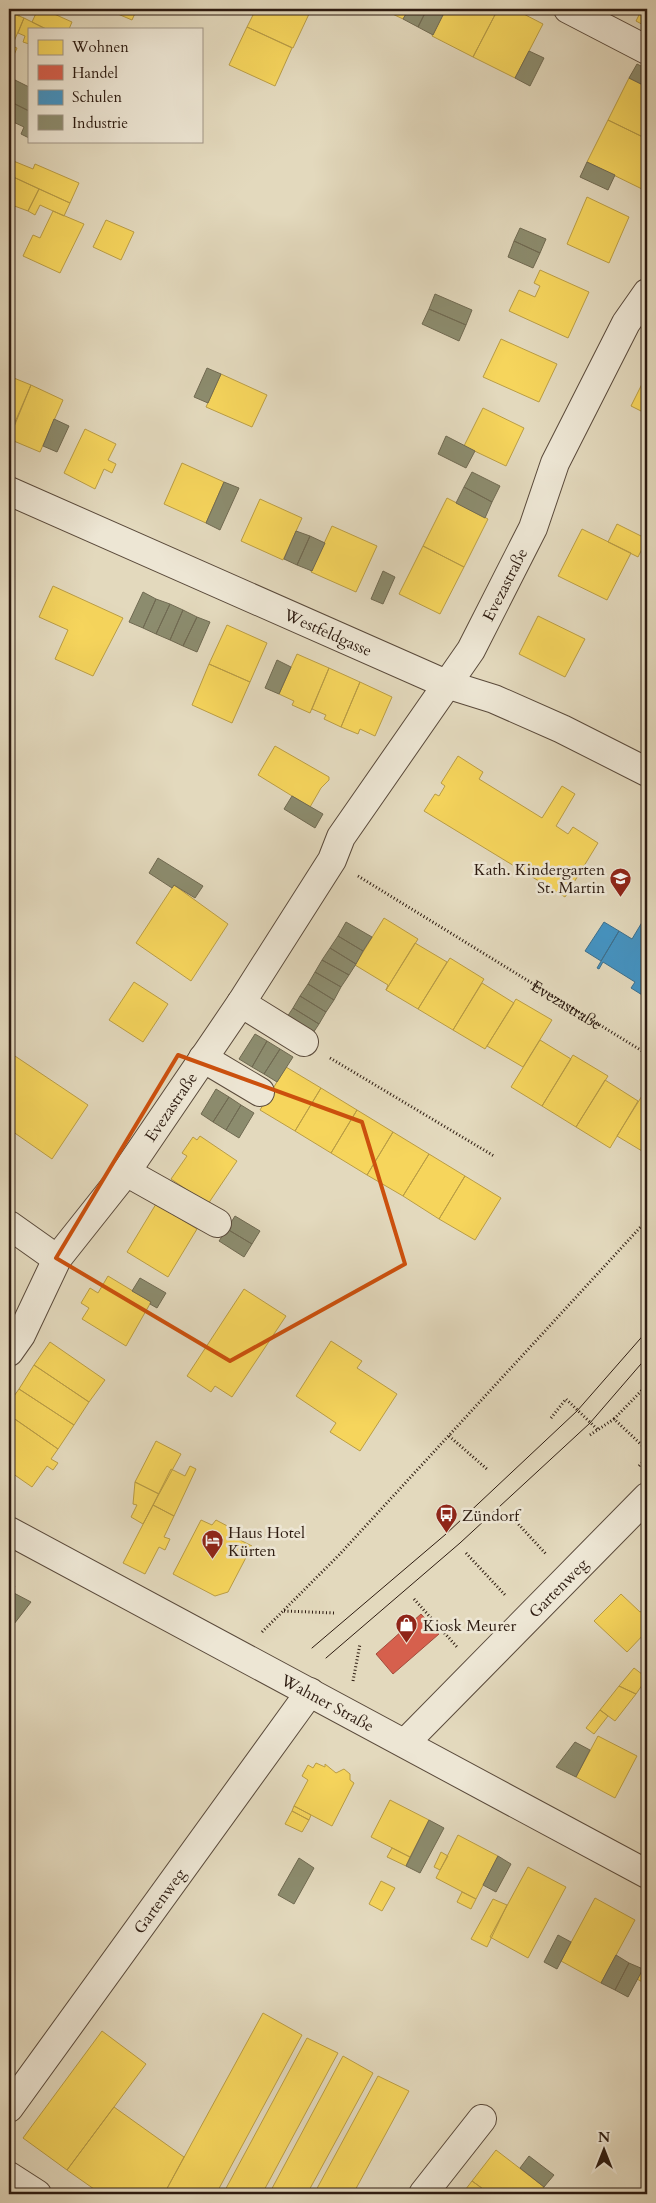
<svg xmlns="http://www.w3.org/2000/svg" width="656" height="2203" font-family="Cardo,serif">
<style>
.homes{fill:#f6d55c;stroke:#ba9d45}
.shops{fill:#d6604d;stroke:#a34b3b}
.schools{fill:#4393c3;stroke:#3c6f8d}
.industry{fill:#8c8c6e;stroke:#706a52}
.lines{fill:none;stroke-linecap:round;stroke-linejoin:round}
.minor-casing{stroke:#5a4a3b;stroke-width:30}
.path{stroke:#2d1b10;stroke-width:3;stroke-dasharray:1 2.5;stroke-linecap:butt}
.minor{stroke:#ede6d4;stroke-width:28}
.tram{stroke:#2d1b10;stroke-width:1}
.marked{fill:none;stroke:#cc500d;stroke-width:4;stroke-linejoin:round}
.labels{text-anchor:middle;stroke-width:5;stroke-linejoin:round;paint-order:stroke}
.street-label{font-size:16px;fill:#2d1b10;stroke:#ede6d4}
.poi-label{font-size:16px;fill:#2d1b10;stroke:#ede6d4;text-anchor:start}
</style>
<rect width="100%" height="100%" fill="#e3d9bd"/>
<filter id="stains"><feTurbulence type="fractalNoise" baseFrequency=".004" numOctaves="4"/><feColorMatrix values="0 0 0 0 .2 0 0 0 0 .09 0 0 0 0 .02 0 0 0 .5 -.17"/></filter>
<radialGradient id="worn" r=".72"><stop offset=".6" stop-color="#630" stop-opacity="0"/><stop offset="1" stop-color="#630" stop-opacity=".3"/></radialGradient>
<path class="homes" d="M9 9H22L19 16 9 12Z
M38 9H43L72 22 69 29H46L32 22Z
M106 9H137L132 20Z
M256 9H298L309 14 293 48 247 27Z
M382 9H409L403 19Z
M446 9H498L473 57 432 36Z
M498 9H514L543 24 515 78 473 57Z
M642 9H647V27L636 21Z
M9 12 24 18 12 46 17 48 14 55 9 53Z
M24 18 46 29H29V44L23 42 25 36 18 33Z
M247 27 292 48 275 86 229 65Z
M629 78 647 87V139L608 120Z
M608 120 647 139V178L642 189 587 162Z
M11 160 33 169 35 164 79 183 70 203 9 175Z
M9 175 39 189 28 211 9 204Z
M39 189 70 203 64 216 40 205 35 215 28 211Z
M587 197 629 217 609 263 567 244Z
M53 211 84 224 60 273 23 256 33 235 40 238Z
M106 220 134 232 121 260 93 247Z
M540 270 589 292 568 338 509 311 519 290 535 297 540 286 534 283Z
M501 339 557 364 539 402 483 377Z
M221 374 267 395 252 427 206 407Z
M647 374V414L631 406Z
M9 376 31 385 9 436Z
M31 385 63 400 40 452 9 439Z
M483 408 524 428 506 466 464 446Z
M85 429 116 444 108 460 116 464 112 473 104 469 95 489 64 473Z
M182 463 224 482 206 523 164 504Z
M447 498 488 519 464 567 423 546Z
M260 499 302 518 283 560 241 541Z
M617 524 647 539 638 557 608 542Z
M332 526 377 546 356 592 311 572Z
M582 529 631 553 607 600 558 576Z
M423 546 464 567 440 614 399 594Z
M53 586 123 618 93 676 55 659 68 630 39 617Z
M538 616 585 639 565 677 519 654Z
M227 625 267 643 250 682 209 664Z
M297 654 329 668 310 713 292 705 294 701 279 694Z
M209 664 250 682 232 723 192 705Z
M329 668 360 682 341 727 324 719 326 715 312 709Z
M360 682 392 697 375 736 360 729 358 734 341 727Z
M275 746 329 777V780L321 788 310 807 258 775Z
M458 756 483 772 479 779 542 818 562 786 575 794 556 826 568 834 573 827 598 843 565 897 424 811 435 794 439 796 445 786 441 783Z
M174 885 228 924 191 981 136 943Z
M384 918 418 939 386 990 388 985 355 965Z
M415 943 447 962 418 1009 386 990Z
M450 958 484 979 453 1030 418 1009Z
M134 982 168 1004 143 1042 109 1020Z
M482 983 514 1003 485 1049 453 1030Z
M516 999 552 1020 523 1067 487 1046Z
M540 1040 571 1059 542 1106 511 1087Z
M9 1052 88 1105 52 1159 9 1129Z
M573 1055 608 1076 576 1127 542 1106Z
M286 1067 321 1088 295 1131 260 1110Z
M605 1080 638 1101 610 1148 576 1127Z
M321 1088 357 1110 331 1153 295 1131Z
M645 1091 647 1092V1154L617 1136Z
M357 1110 393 1132 367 1175 331 1153Z
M393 1132 429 1154 403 1196 367 1175Z
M200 1136 237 1161 208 1204 171 1179 187 1156 182 1153 193 1137 197 1140Z
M429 1154 465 1176 439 1219 403 1196Z
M465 1176 501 1198 475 1240 439 1219Z
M156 1204 197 1229 168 1277 127 1252Z
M108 1276 151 1302 126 1346 82 1319 89 1308 81 1303 90 1288 98 1293Z
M244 1289 286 1316 232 1397 215 1386 211 1392 187 1376Z
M331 1341 362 1361 357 1368 397 1394 360 1451 330 1432 336 1423 296 1396Z
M50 1342 105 1380 89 1402 34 1365Z
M34 1365 89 1402 74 1425 19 1389Z
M19 1389 74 1425 58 1449 9 1415V1403Z
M9 1415 58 1449 51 1459 58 1463 53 1470 47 1466 32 1487 9 1471Z
M156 1441 181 1454 159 1494 135 1482Z
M190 1466 196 1469 174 1516 153 1505 171 1469 185 1476Z
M135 1482 159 1494 143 1524 131 1517 137 1505 133 1504Z
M153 1505 174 1516 164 1537 170 1539 165 1550 159 1547 145 1574 123 1563Z
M201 1520 212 1525 216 1520 233 1529 230 1535 252 1546 228 1592 215 1596 173 1574Z
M9 1583 15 1586 9 1598Z
M621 1594 640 1612 642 1611 647 1616V1631L627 1652 594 1621Z
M647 1596V1616L642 1611 646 1606 642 1602Z
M634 1668 647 1678 636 1694 619 1686Z
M619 1686 636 1694 615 1721 600 1710Z
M600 1710 608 1716 594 1734 586 1728Z
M598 1736 637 1756 615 1798 576 1777Z
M316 1763 325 1767V1764L336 1773 344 1769 350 1774V1780L354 1783 332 1826 294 1806 308 1780 302 1776 308 1765 313 1768Z
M390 1800 429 1820 410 1857 371 1837Z
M294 1806 311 1815 309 1820 292 1811Z
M292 1811 309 1820 302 1832 285 1824Z
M458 1835 498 1856 476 1899 436 1878Z
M392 1848 410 1857 406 1866 387 1857Z
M441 1852 448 1856 440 1870 434 1867Z
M528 1867 566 1887 528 1958 490 1937Z
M381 1881 395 1888 382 1911 369 1904Z
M462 1892 476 1899 471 1909 457 1902Z
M595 1898 635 1920 601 1983 561 1961Z
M493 1899 507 1905 487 1947 471 1939Z
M647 1960V1973L642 1970Z
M642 1970 647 1973 646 1984 637 1979Z
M263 2013 302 2035 216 2194H164Z
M102 2031 146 2064 67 2170 23 2138Z
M307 2038 338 2053 262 2194H223Z
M343 2056 373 2073 307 2194H269Z
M378 2076 409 2091 353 2194H314Z
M114 2107 184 2157 164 2194H101L67 2170Z
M496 2150 544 2187 539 2194H490L472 2181Z
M472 2181 490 2194H462Z"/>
<path class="shops" d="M421 1614 439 1634 393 1674 376 1654Z"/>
<path class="schools" d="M647 914V998L631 988 635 982 603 962 599 969 597 968 619 931 632 939Z
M604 922 619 931 601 961 585 951Z"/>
<path class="industry" d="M409 9H427L418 27 403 19Z
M427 9H446L433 35 418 27Z
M529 51 544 58 530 86 515 78Z
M637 64 647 69V87L629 78Z
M9 77 29 87V111L9 101Z
M9 101 29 111V138L21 134 24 127 9 120Z
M587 162 615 175 608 190 580 177Z
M520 228 546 239 540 253 514 241Z
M514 241 540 253 533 268 508 257Z
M435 294 472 310 466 325 429 309Z
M429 309 466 325 459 341 422 324Z
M207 368 221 374 208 403 194 397Z
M54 419 69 426 57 452 43 446Z
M446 436 475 451 466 468 438 454Z
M472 472 500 486 492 502 464 487Z
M224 482 239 488 220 530 206 523Z
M464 487 492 502 485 518 456 503Z
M296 531 310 536 297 565 284 559Z
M310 536 325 543 312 571 297 565Z
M383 571 395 577 383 604 371 599Z
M143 592 156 599 143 628 129 622Z
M156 599 170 604 156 634 143 628Z
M170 604 183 610 170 640 156 634Z
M183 610 197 617 183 646 170 640Z
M197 617 210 622 197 652 183 646Z
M277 660 291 667 279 694 265 688Z
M292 796 323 814 315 828 284 809Z
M158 858 203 886 195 898 174 885 172 888 149 873Z
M346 922 372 937 363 951 338 936Z
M338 936 363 951 356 964 330 948Z
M330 948 356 964 349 975 322 960Z
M322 960 349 975 341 987 315 972Z
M315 972 341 987 334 1000 308 984Z
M308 984 334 1000 326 1012 300 996Z
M300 996 326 1012 319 1024 293 1008Z
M293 1008 319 1024 311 1036 285 1020Z
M255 1034 267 1041 252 1067 239 1059Z
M267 1041 280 1049 264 1074 252 1067Z
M280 1049 293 1057 277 1082 264 1074Z
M216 1089 229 1097 213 1122 201 1114Z
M229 1097 241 1105 226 1130 213 1122Z
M241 1105 254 1113 239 1138 226 1130Z
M235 1216 260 1231 252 1244 227 1229Z
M227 1229 252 1244 244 1257 219 1241Z
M140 1278 166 1293 157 1308 150 1304 151 1302 132 1291Z
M12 1592 31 1602 14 1624 9 1621V1598Z
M575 1742 590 1750 576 1777 556 1767Z
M429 1820 444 1828 420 1873 406 1866Z
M498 1856 511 1864 496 1892 483 1885Z
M299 1858 314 1868 294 1904 278 1895Z
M558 1935 571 1942 557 1969 544 1962Z
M616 1955 629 1963 615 1990 601 1983Z
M629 1963 643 1969 628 1997 615 1990Z
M529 2156 554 2175 544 2187 520 2168Z"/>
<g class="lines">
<defs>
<g id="minor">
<path d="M568 9 647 50"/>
<path id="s2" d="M9 491 446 684 494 699 562 729 647 772"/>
<path d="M241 1003 304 1042"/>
<path d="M203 1058 260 1092"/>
<path d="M126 1172 217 1223"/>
<path d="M9 1225 57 1259"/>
<path id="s3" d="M9 1352 21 1335 57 1259 126 1172 241 1003 332 860 341 837 471 650 533 528 555 463 626 323 647 293"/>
<path id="s4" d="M9 1531 647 1874"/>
<path id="s5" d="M405 1743 647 1497"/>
<path id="s6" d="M9 2108 310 1692"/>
<path d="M9 2176 37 2194"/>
<path d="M423 2194 482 2119"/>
</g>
</defs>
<use href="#minor" class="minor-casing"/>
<g class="path">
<path id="s1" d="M358 876 647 1054"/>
<path d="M330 1058 494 1156"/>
<path d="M551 1418 566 1399 598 1430"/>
<path d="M614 1419 647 1385"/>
<path d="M590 1435 614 1419 647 1450"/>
<path d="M449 1436 488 1470"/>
<path d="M639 1466 647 1458"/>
<path d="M509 1514 546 1554"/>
<path d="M466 1553 506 1596"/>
<path d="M414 1599 457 1647"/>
<path d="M284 1611 335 1613"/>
<path d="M262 1632 339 1555 647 1220"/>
<path d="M353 1681 360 1644"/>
</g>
<use href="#minor" class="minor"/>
<path class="tram" d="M312 1648 446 1534 577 1411 647 1331
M326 1658 460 1543 590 1423 647 1357"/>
</g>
<path class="marked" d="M178 1055 362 1122 405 1264 230 1361 56 1258Z"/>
<defs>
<symbol id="school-pin" viewBox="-11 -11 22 30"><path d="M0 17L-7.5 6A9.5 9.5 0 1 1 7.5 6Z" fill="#8f2418" stroke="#ede6d4"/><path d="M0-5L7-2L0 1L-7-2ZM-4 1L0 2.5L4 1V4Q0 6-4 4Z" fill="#fff"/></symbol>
<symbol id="bus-pin" viewBox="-11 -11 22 30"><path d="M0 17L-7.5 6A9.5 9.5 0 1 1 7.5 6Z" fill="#8f2418" stroke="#ede6d4"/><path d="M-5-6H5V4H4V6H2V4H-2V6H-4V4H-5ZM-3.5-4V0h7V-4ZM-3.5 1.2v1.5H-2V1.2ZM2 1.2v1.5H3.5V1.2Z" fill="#fff"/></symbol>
<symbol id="hotel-pin" viewBox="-11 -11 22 30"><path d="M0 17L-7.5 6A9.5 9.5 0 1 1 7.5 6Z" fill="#8f2418" stroke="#ede6d4"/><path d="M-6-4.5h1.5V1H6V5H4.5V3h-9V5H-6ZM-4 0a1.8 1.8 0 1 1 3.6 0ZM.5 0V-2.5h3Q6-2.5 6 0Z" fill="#fff"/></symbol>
<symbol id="shop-pin" viewBox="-11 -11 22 30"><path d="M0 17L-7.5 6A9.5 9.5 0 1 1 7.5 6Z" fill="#8f2418" stroke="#ede6d4"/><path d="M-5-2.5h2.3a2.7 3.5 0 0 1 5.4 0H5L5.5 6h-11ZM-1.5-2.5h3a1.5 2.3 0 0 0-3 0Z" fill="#fff"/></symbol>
</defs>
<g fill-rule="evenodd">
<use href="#school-pin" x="608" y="866" width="25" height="34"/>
<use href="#bus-pin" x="434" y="1502" width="25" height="34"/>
<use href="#hotel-pin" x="200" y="1528" width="25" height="34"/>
<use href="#shop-pin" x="394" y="1612" width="25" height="34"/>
</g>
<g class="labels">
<g class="street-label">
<text dy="6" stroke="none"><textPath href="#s3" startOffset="916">Evezastraße</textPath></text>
<text dy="6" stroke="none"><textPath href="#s2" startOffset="349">Westfeldgasse</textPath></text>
<text dy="6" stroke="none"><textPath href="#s1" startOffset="245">Evezastraße</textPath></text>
<text dy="6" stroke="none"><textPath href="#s3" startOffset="295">Evezastraße</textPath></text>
<text dy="6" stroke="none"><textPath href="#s5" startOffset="218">Gartenweg</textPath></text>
<text dy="6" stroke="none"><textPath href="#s4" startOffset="362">Wahner Straße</textPath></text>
<text dy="6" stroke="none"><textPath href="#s6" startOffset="256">Gartenweg</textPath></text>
</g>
<g class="poi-label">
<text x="605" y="875" text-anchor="end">Kath. Kindergarten<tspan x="605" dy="18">St. Martin</tspan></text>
<text x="462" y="1521">Zündorf</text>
<text x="228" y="1538">Haus Hotel<tspan x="228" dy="18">Kürten</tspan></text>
<text x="423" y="1631">Kiosk Meurer</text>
</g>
</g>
<rect width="656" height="2203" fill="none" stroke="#e3d9bd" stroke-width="30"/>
<rect x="10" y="10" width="636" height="2183" fill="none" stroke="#2d1b10" stroke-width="2.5"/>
<rect x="15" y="15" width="626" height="2173" fill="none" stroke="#2d1b10"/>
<rect x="28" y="28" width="175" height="115" fill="#ede6d4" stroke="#a09586"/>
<rect x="38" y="40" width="25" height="15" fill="#f6d55c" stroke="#a09586"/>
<text x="72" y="52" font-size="15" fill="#2d1b10">Wohnen</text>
<rect x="38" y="65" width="25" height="15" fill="#d6604d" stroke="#a09586"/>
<text x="72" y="78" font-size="15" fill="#2d1b10">Handel</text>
<rect x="38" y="90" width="25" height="15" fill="#4393c3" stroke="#a09586"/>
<text x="72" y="102" font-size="15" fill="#2d1b10">Schulen</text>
<rect x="38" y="115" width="25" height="15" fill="#8c8c6e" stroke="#a09586"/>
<text x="72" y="128" font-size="15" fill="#2d1b10">Industrie</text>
<g transform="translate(604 2150)" stroke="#ede6d4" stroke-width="4" paint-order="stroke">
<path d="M0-4L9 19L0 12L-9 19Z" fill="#2d1b10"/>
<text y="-8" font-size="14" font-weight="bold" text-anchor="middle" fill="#2d1b10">N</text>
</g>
<rect width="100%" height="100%" filter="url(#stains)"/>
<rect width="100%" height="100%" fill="url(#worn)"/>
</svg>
